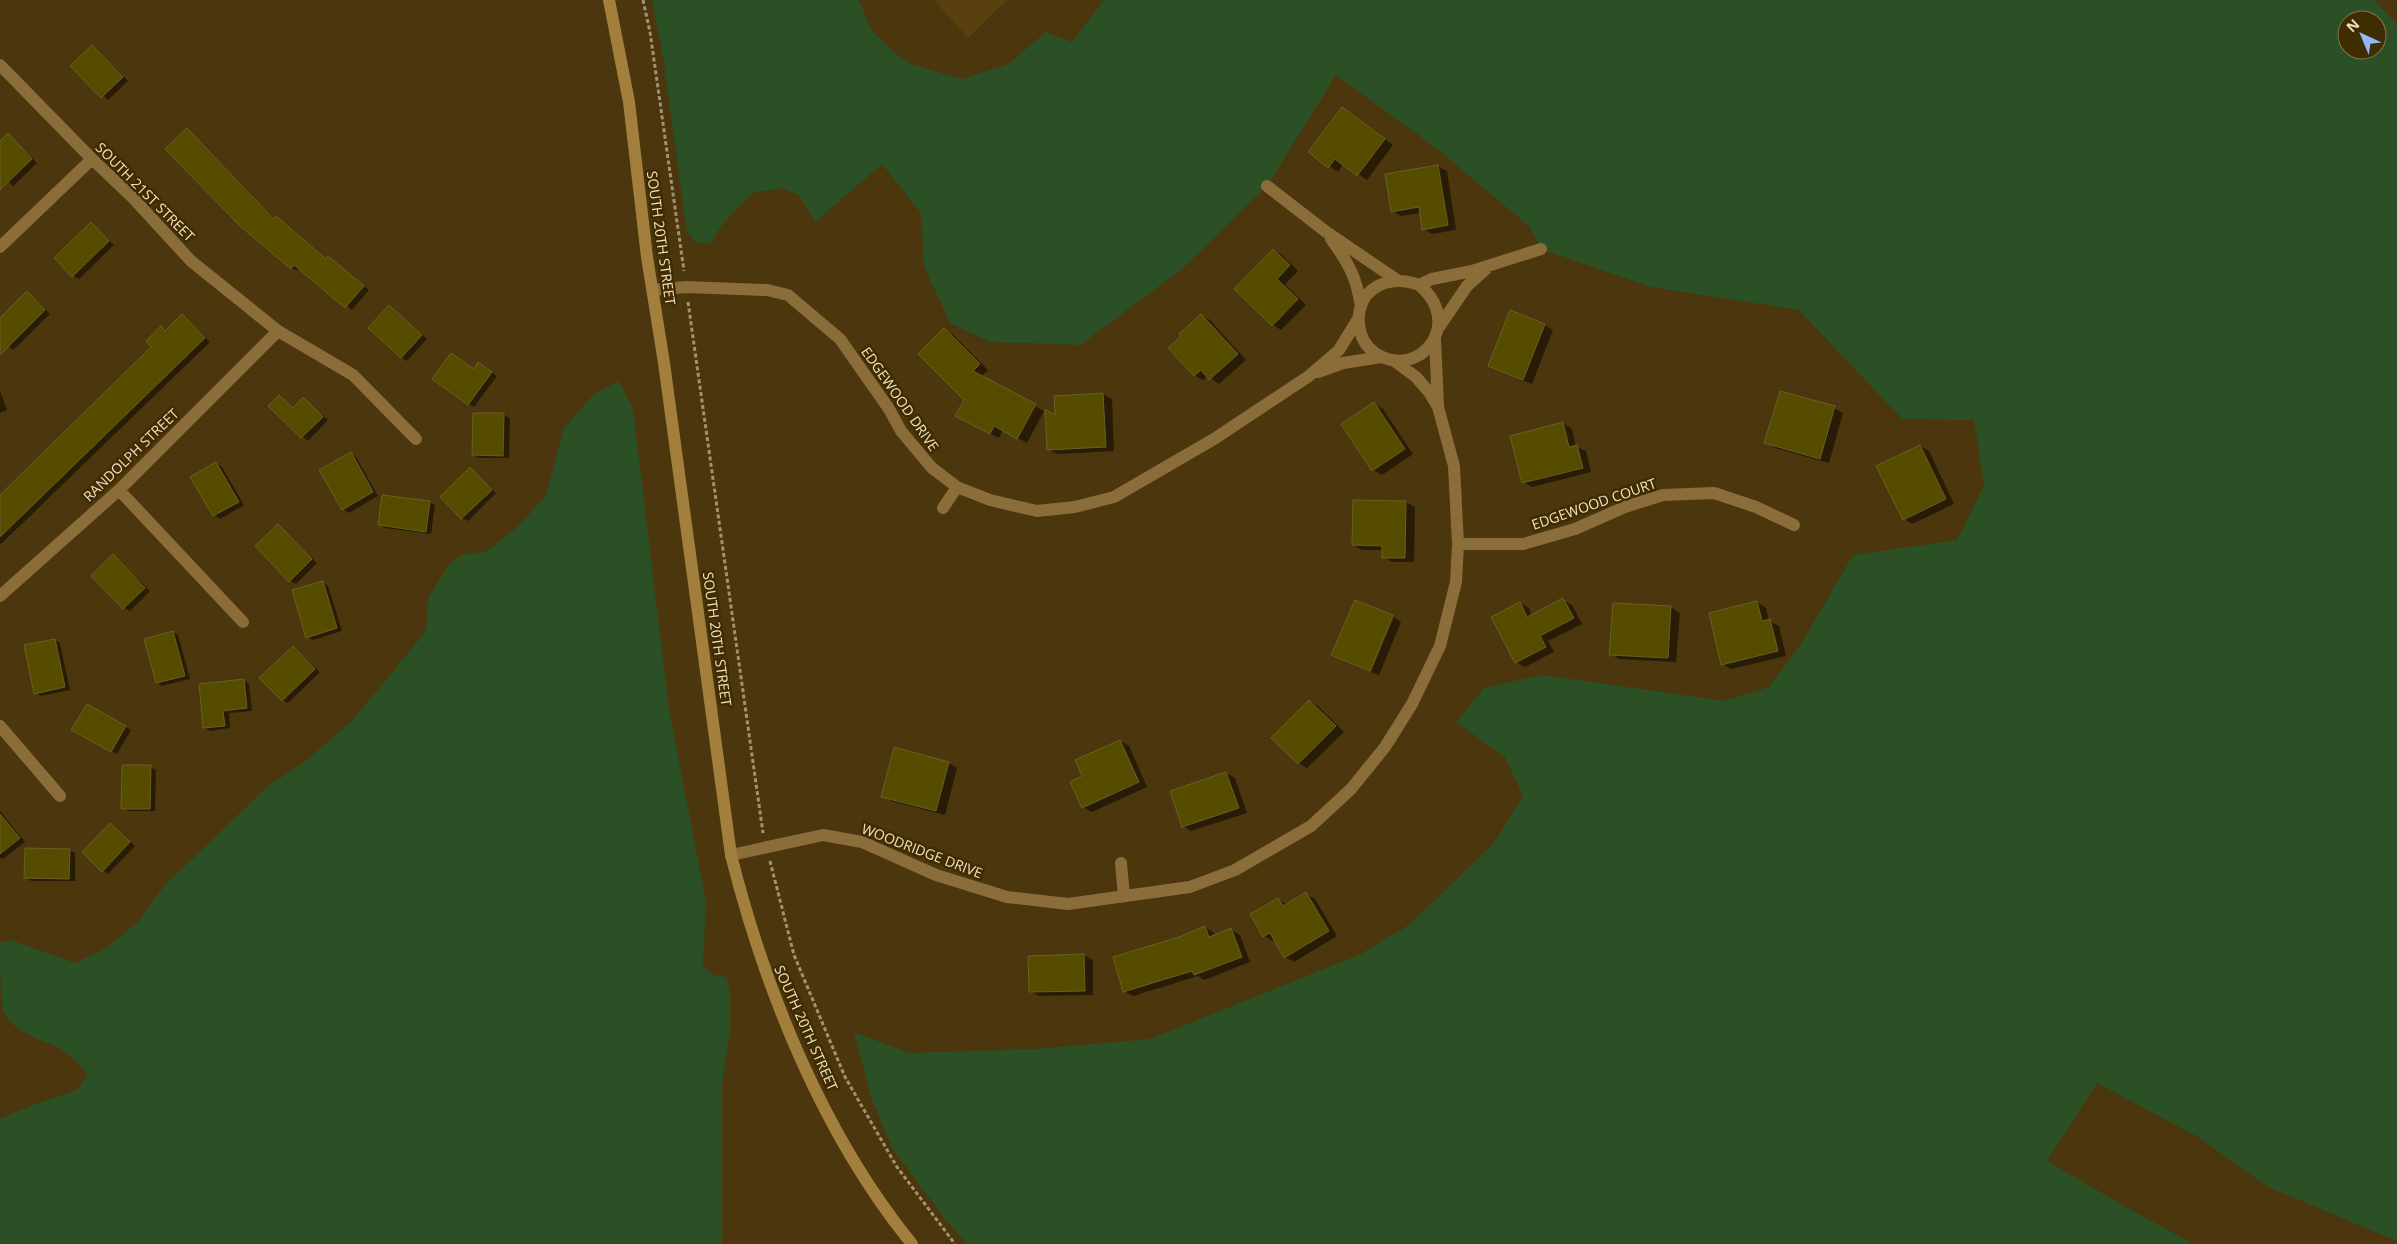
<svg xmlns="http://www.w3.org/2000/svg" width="2397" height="1244" font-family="'Open Sans',sans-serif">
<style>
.built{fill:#58400f}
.green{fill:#2c5025;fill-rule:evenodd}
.shadow{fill:#0007}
.building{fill:#564c00;stroke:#696026}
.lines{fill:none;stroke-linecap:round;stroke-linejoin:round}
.path{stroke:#a49170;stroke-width:3;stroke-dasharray:4 2.5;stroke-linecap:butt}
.street{stroke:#8b6d39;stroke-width:12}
.secondary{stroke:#a37f3e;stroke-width:12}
.labels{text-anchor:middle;stroke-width:5;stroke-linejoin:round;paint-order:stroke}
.street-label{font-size:14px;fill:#f1e0c6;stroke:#402c01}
</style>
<rect width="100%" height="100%" fill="#4b360d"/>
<path class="built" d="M934 0H1007L968 38Z"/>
<path class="green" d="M652 0H859L872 31 895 53 911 64 961 79 1007 65 1046 32 1072 42 1104 0H2374L2397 24V1241L2268 1187 2198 1137 2097 1083 2047 1161 2131 1210 2194 1244H967L949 1224 892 1148 872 1100 854 1032 909 1053 1034 1049 1150 1039 1359 955 1409 925 1494 843 1523 796 1505 757 1456 722 1484 688 1542 675 1725 701 1769 687 1804 639 1853 555 1957 540 1984 485 1974 420 1902 419 1799 310 1651 287 1541 249 1530 227 1436 148 1336 75 1267 186 1181 270 1080 345 990 342 950 323 924 266 921 213 882 164 815 222 799 195 782 188 753 193 724 222 710 244 697 243 687 232 663 57ZM2347 20H2377V50H2347Z
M619 381 633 409 669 709 706 902 703 966 714 975 727 977 730 995V1033L722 1084V1244H0V1119L38 1103 77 1090 88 1075C80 1065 72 1056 61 1049 43 1039 12 1033 4 1012 0 997 0 961 0 943L11 940 75 963 106 948 138 922 164 886 267 787 307 760 352 721 426 631 428 598 448 566 461 555 487 551 516 528 546 496 564 428 594 394Z"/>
<path class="shadow" d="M92 46 128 81 108 100 72 66Z
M1343 108 1393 145 1367 180 1343 164 1338 172 1310 152Z
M187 129 192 133 275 219 281 221 327 260 329 258 334 261 369 290 352 310 300 268 298 271 292 268Z
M8 135 37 163 13 186 0 174V143Z
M1438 166 1447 171 1456 230 1432 234 1424 229 1421 213 1401 216 1392 211Z
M91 224 114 245 79 279 73 276Z
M1274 250 1282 255 1298 271 1285 284 1306 305 1281 330 1273 325Z
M27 293 50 314 13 350 0 339V319Z
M390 306 427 339 407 361 401 357Z
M1201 315 1210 320 1246 360 1219 384 1208 376 1203 380 1194 375Z
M183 316 210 342 0 545V497L153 347 161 328 167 331Z
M1544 325 1553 330 1532 384 1489 366Z
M944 329 953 335 988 370 981 377 1044 411 1027 443 1003 430 999 438 966 421 965 400Z
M484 367 497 376 474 407 469 404 474 370Z
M0 391 7 410 0 413Z
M1103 394 1112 399 1114 451 1057 454 1048 449 1056 417Z
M279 397 294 408 303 399 328 420 308 441 270 406Z
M1374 403 1383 409 1413 454 1382 475 1373 470Z
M1834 408 1843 413 1829 463 1775 448 1766 443Z
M504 415 510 418 509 458H479L473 455Z
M1563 423 1572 429 1576 447 1586 451 1591 472 1532 487 1523 482Z
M1920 446 1929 451 1954 504 1912 524 1904 519Z
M351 453 356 457 378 496 349 513 343 509Z
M216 463 222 467 244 505 220 519 214 515Z
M470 469 496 493 468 521 462 518Z
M429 502 435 505 431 534 385 528 379 525Z
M1406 502 1415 507 1414 562H1392L1383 557 1384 550H1362L1353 545Z
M278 526 317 563 296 584 290 581Z
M114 556 150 591 130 611 124 608Z
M323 582 328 586 342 631 313 640 307 637Z
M1563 600 1572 605 1582 624 1548 641 1554 652 1525 667 1516 662 1520 603 1529 608 1532 616Z
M1757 602 1766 608 1769 621 1779 626 1786 656 1731 669 1722 664Z
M1671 607 1680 613 1676 662 1619 659 1611 654Z
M1392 616 1369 671 1333 655Z
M1394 617 1401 622 1379 675 1371 672Z
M173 632 178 635 190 679 162 686 157 683Z
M54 640 60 643 70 690 41 696 36 693Z
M293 647 320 672 288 703 282 700Z
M244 680 249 684 252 711 229 713 230 728 210 731 204 727Z
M1309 701 1318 706 1344 732 1307 768 1298 763Z
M87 705 131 730 117 754 73 730Z
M1120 741 1129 746 1147 787 1092 812 1083 807 1084 776Z
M949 763 957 768 945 815 891 801 883 796Z
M150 767 156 770 155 811H128L123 808Z
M1226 773 1235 778 1247 813 1191 831 1183 826Z
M0 811 25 842 3 859 0 858Z
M110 824 135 846 108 874 103 870Z
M69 850 75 853V881H31L25 877Z
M1306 894 1315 899 1337 936 1294 962 1285 957 1275 940 1273 941 1264 936 1278 899 1287 905Z
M1205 927 1213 932 1215 936 1231 930 1240 935 1250 962 1204 980 1198 976 1133 996 1124 991 1180 938Z
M1084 955 1093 960V995L1039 996 1030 991Z"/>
<path class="building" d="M92 45 123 77 101 98 70 66Z
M1342 107 1385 139 1357 176 1335 159 1328 168 1308 152Z
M187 128 274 219 276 216 326 259 328 256 364 286 345 308 294 265 291 269 240 226 165 149Z
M8 133 32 159 0 190V141Z
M1438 165 1448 225 1422 230 1419 207 1391 212 1385 174Z
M91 222 109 241 72 277 54 258Z
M1273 249 1290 265 1277 279 1298 299 1272 326 1234 289Z
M27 291 45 310 0 355V318Z
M389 305 422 335 401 358 368 328Z
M1510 310 1545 324 1523 380 1488 366Z
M182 314 205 338 0 537V495L151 347 146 341 161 326 165 331Z
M1201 314 1238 354 1209 380 1201 370 1194 376 1168 348 1181 336 1179 334Z
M944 328 980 364 973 371 1036 404 1017 439 994 426 990 434 955 416 964 400 918 354Z
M451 353 474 369 478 362 492 372 468 405 432 379Z
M1780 391 1835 406 1820 459 1764 443Z
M1103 393 1106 447 1047 450 1045 409 1055 415 1054 396Z
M279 395 293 408 303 397 323 417 301 438 268 406Z
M1374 402 1405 449 1372 471 1341 424Z
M473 413H504L503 456 472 455Z
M1563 422 1569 447 1577 445 1583 468 1522 483 1510 436Z
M1920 445 1946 499 1903 520 1876 466Z
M351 452 373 492 342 510 319 470Z
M216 462 239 502 213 516 190 477Z
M470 467 492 490 461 519 440 497Z
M382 495 430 501 426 532 378 525Z
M1353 500 1406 501 1405 558H1382V546L1352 545Z
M278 524 312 559 289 582 255 546Z
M113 554 145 588 123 609 91 576Z
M323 581 337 628 306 638 292 590Z
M1563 598 1574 618 1540 636 1546 647 1515 663 1491 617 1520 602 1527 617Z
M1355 600 1393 615 1370 671 1331 655Z
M1757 601 1762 621 1770 619 1778 651 1721 665 1709 613Z
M1613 603 1671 606 1668 658 1609 655Z
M173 631 185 676 156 683 144 639Z
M55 639 65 687 34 694 24 645Z
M293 646 315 669 282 701 259 678Z
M244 679 247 708 223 711 225 726 203 728 199 684Z
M1309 700 1336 726 1298 764 1271 738Z
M87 704 126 726 111 752 71 730Z
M1120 740 1139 782 1082 808 1070 782 1082 776 1075 760Z
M894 747 949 762 936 811 881 797Z
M122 765H151L150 809H121Z
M1226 772 1239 808 1182 827 1170 791Z
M0 814 20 838 0 854Z
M110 823 130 842 102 872 82 852Z
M25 848 70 849 69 879 24 878Z
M1306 892 1329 931 1284 958 1270 933 1263 937 1250 914 1278 898 1283 906Z
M1205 926 1209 937 1231 928 1242 957 1194 975 1192 971 1123 992 1113 957 1179 937Z
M1084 954 1085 991 1029 992 1028 956Z"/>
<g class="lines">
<path class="path" d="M643 0 650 32 684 271
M688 302 763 833
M770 861 794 955 845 1077 897 1167 955 1244"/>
<path class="street" d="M0 65 92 159 133 198 191 261 278 331 353 375 416 439
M1267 186 1325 231 1397 280
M1331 239C1348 262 1357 278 1361 307
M0 247 92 159
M1419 285C1465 322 1420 382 1375 353 1365 346 1360 335 1359 324 1356 288 1390 273 1419 285L1432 279 1472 271 1541 249
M653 290 686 287 767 290 788 295 840 339 889 409 901 431 932 468 957 487 990 500 1037 511 1075 507 1114 497 1214 439 1309 376 1339 350 1358 319
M1439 327 1467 286 1486 269
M1435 339 1438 405
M1318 372 1343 363 1381 357
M119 490 243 622
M943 508 957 487
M1458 544H1523L1575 529 1625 507 1663 495 1714 493 1756 507 1794 525
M0 596 119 490 278 331
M0 726 60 796
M731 855 823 835 862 842 936 875 1007 897 1068 904 1190 887 1235 870 1311 826 1351 789 1385 747 1412 704 1440 646 1456 582 1458 544 1454 466 1438 407 1429 392 1416 377 1393 360
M1121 863 1124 896"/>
<path class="secondary" d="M609 0 629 102 647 257 664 363 731 855C765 990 823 1135 912 1244"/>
</g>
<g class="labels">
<g class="street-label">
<text transform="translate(145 192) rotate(45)" y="5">SOUTH 21ST STREET</text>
<text transform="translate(661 238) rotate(82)" y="5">SOUTH 20TH STREET</text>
<text transform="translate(900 399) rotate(55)" y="5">EDGEWOOD DRIVE</text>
<text transform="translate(131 455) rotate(-44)" y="5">RANDOLPH STREET</text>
<text transform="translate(1594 504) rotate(-19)" y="5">EDGEWOOD COURT</text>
<text transform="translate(717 639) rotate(82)" y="5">SOUTH 20TH STREET</text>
<text transform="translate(922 851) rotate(21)" y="5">WOODRIDGE DRIVE</text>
<text transform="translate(806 1028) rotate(66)" y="5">SOUTH 20TH STREET</text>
</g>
</g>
<g transform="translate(2362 35) rotate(316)"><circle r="24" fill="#402c01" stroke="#877450"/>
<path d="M0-4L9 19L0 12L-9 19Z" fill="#8fb8fd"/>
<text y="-8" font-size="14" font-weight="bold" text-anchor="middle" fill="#f1e0c6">N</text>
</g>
</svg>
